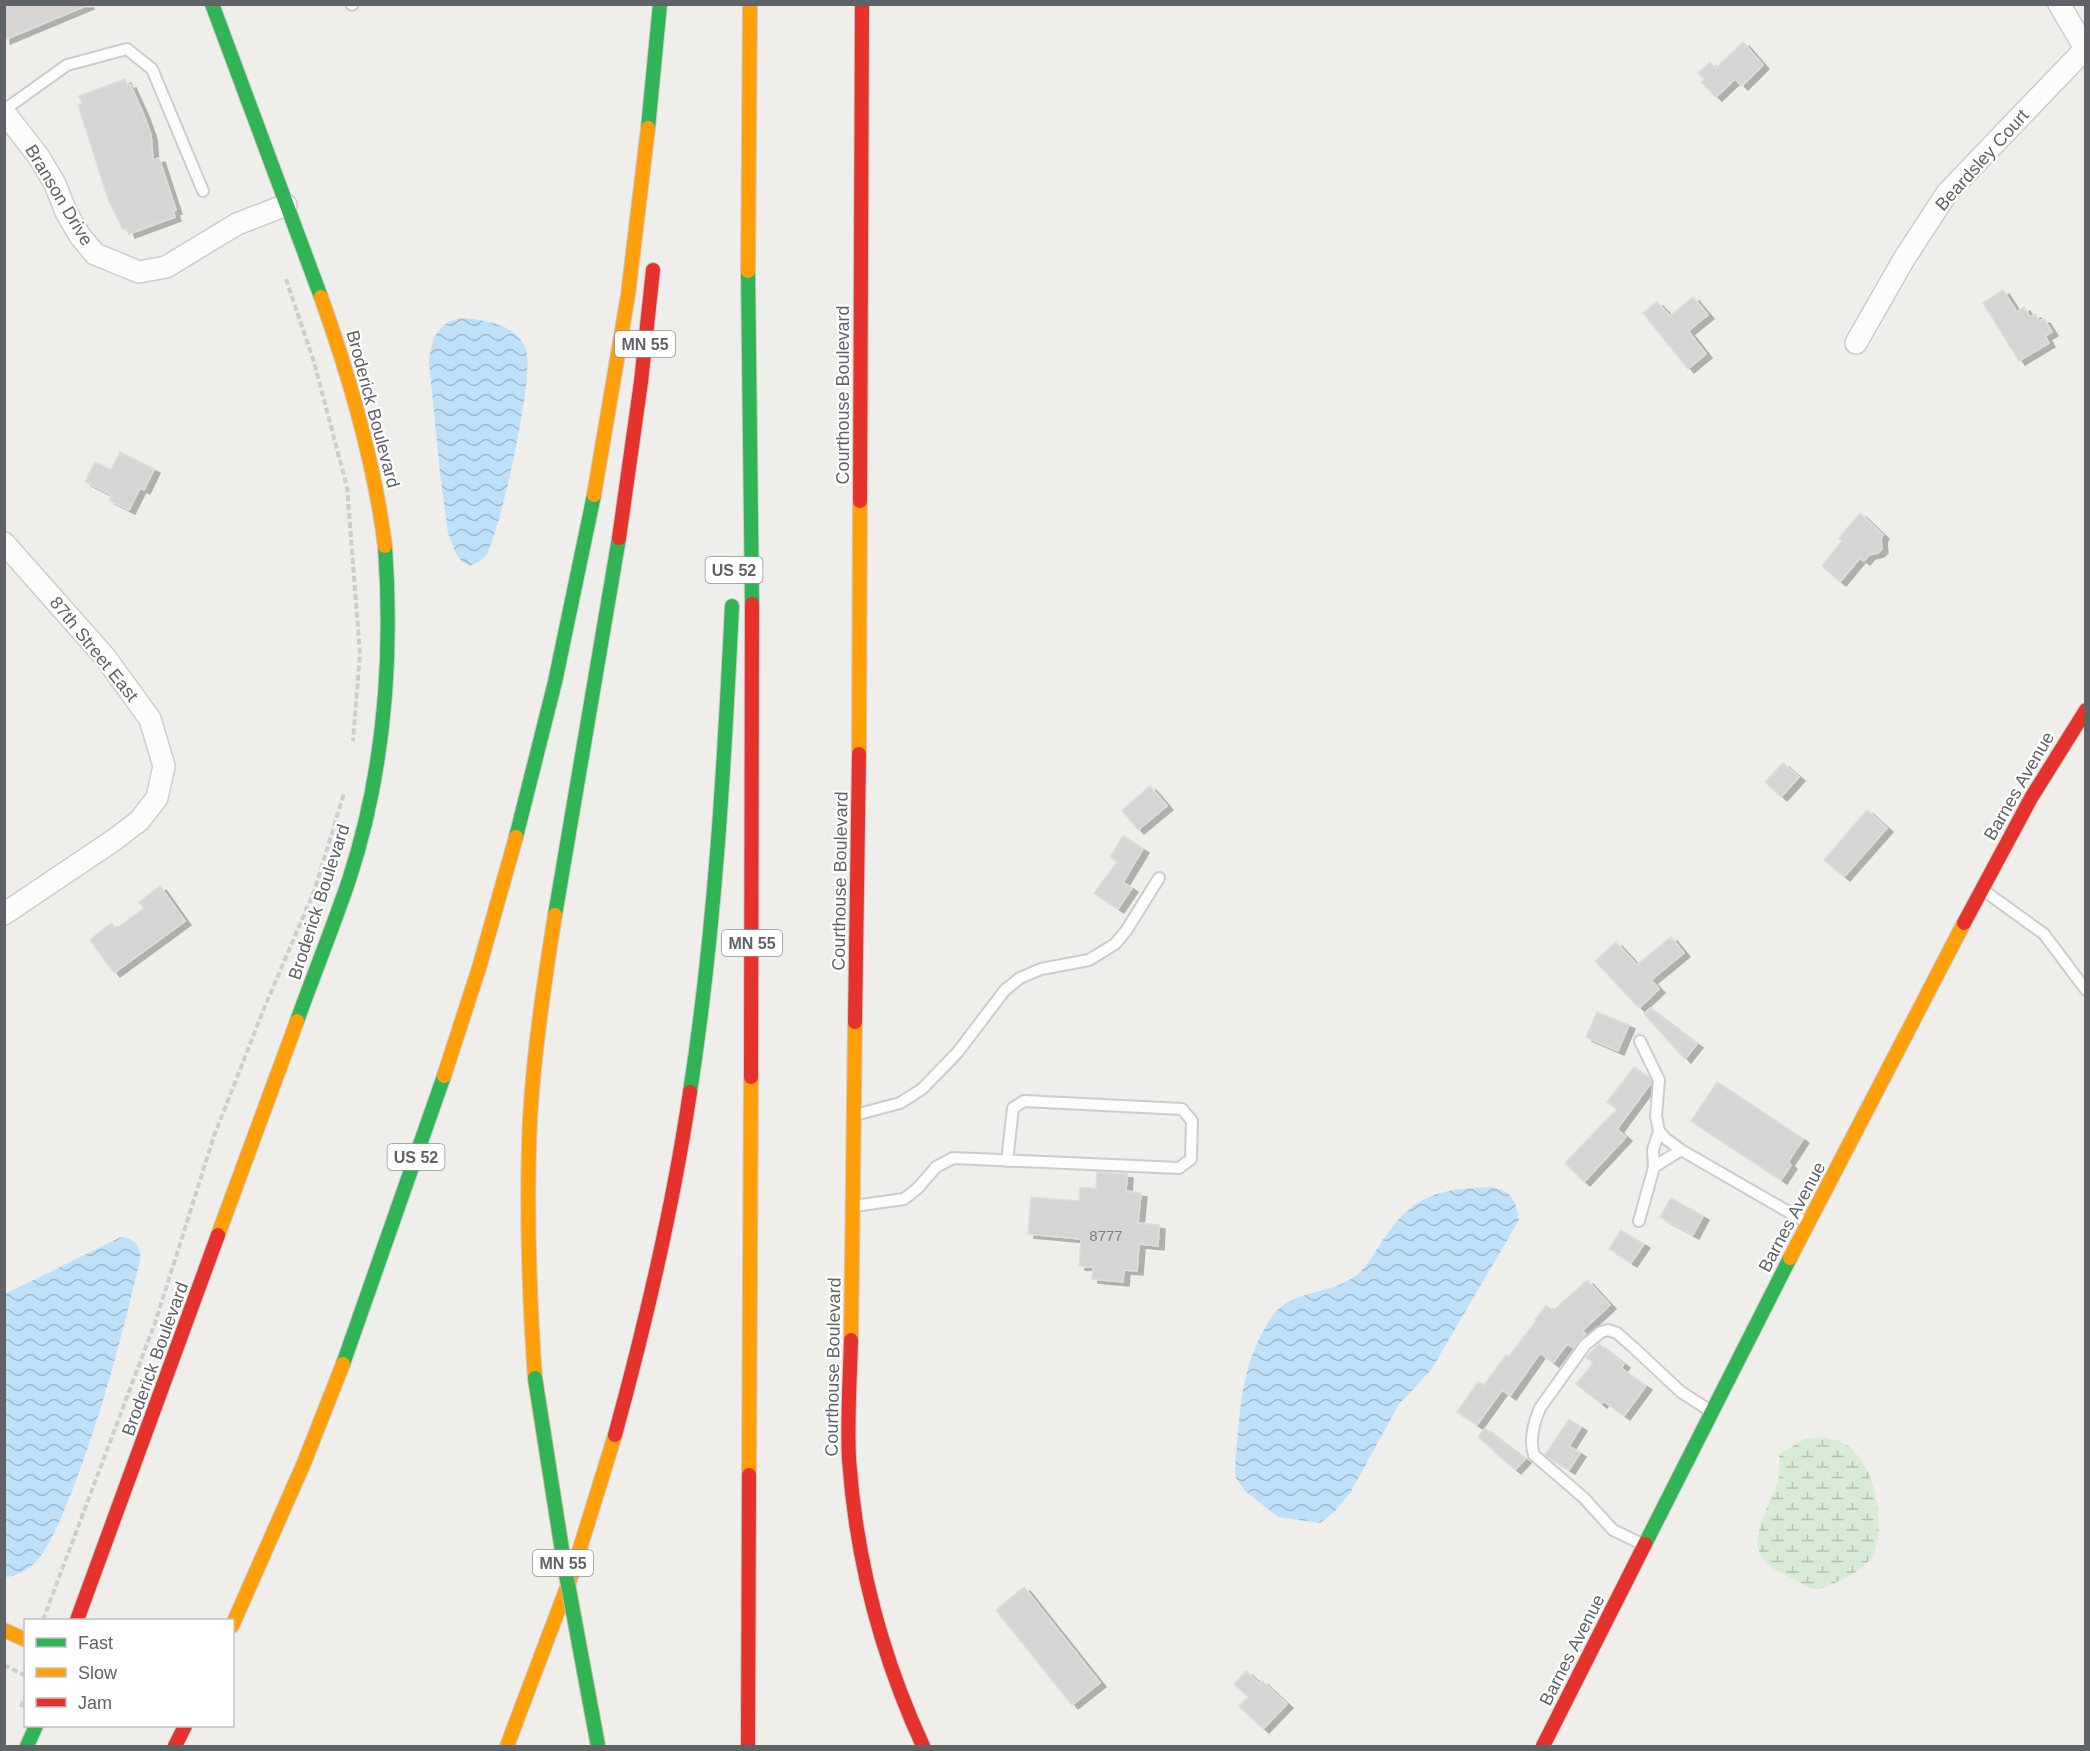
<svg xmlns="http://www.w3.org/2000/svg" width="2090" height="1751" font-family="Arial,sans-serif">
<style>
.wetland{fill:url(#wetland-marsh)}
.water{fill:url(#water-waves)}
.building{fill:#d6d5d3;stroke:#deddd9;stroke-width:1.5;filter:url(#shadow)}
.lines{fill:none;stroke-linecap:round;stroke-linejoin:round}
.lane-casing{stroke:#cbcccc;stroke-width:14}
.street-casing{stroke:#cbcccc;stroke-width:24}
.fast-casing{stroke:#cacacb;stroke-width:16}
.slow-casing{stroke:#cacacb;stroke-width:16}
.jam-casing{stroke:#cacacb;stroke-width:16}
.path{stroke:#cacfcc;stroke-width:4;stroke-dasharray:6 3;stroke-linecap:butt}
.lane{stroke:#fdfcfc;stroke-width:10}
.street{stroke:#fdfcfc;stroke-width:21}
.fast{stroke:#30b455;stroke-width:14}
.slow{stroke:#ff9f0a;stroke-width:14}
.jam{stroke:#e5322d;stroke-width:14}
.fast-bridge-casing{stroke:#c8b996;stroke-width:16;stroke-linecap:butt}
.fast-bridge{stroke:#30b455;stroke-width:14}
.labels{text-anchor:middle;stroke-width:4.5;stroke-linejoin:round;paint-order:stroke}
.number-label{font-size:15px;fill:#7e8184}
.shield{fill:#fff;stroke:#8f9295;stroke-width:1.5}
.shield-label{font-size:16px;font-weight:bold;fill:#5f6368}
.street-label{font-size:18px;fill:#5f6368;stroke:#fff}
</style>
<defs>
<pattern id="wetland-marsh" width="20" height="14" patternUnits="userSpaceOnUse" patternTransform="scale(1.5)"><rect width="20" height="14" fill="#d8ebd6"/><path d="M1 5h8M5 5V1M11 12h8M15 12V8" fill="none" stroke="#b2c2b1"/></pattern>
<pattern id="water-waves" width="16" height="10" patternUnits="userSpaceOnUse" patternTransform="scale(1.5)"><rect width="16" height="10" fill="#bfe0f9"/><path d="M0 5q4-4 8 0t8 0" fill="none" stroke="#9eb9cd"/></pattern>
<filter id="shadow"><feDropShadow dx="6" dy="4" stdDeviation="0" flood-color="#0004"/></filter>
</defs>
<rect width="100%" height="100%" fill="#efeeea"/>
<path class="wetland" d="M1824 1437C1829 1439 1836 1439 1841 1442 1874 1456 1886 1522 1874 1553 1869 1565 1851 1576 1839 1581 1832 1584 1822 1590 1813 1589 1805 1587 1796 1580 1789 1577 1775 1570 1760 1563 1758 1546 1755 1528 1772 1499 1778 1481 1780 1473 1779 1463 1779 1454L1805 1439Z"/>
<path class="water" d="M464 318C487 321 517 324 526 350 535 374 501 528 487 553 483 560 477 563 470 566L462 562 456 554 448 533 440 473 429 362C432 338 437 321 464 318Z
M1491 1187C1512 1191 1515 1199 1519 1220L1431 1370 1399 1404 1350 1493 1335 1511 1320 1523 1278 1517 1245 1491 1236 1478 1235 1468C1240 1417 1239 1372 1266 1326 1270 1318 1278 1307 1287 1303 1309 1290 1338 1291 1358 1274 1369 1265 1377 1248 1385 1237 1414 1194 1441 1189 1491 1187Z
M121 1237C135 1239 141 1245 140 1260 123 1332 104 1405 78 1475 68 1501 58 1530 42 1554 34 1566 20 1577 5 1577V1294Z"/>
<path class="building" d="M4 4H88V5L4 40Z
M1743 42 1763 65 1742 86 1735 79 1716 97 1701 82 1704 79 1698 73 1710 62 1716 68Z
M125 79 127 85 130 84 144 115 151 135 153 160 159 158 176 210 173 211 175 217 129 234 127 228 123 230 108 199 78 105 82 103 79 96Z
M2003 290 2017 312 2024 307 2030 317 2035 314 2039 321 2044 319 2052 332 2045 336 2049 343 2019 361 1983 303Z
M1693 297 1708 315 1688 331 1706 354 1688 369 1643 313 1657 302 1670 316Z
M120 452 154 469 144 490 140 488 129 510 109 500 112 495 85 482 95 462 111 470Z
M1860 513 1883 535 1881 539 1882 549 1878 553 1869 555 1864 561 1860 558 1840 582 1822 566 1842 541 1839 538Z
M1783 763 1799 777 1781 797 1765 782Z
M1150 786 1167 806 1138 830 1122 810Z
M1867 810 1887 828 1844 877 1824 860Z
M1123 836 1143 849 1123 882 1132 888 1118 909 1094 893 1117 862 1110 857Z
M160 886 185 921 114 973 90 940 111 923 116 929 144 908 139 902Z
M1671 937 1684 953 1651 980 1659 989 1639 1008 1595 961 1616 942 1637 965Z
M1650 1008 1697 1044 1685 1059 1644 1014Z
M1597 1012 1629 1025 1618 1051 1586 1037Z
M1634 1067 1650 1078 1651 1083 1617 1129 1626 1137 1584 1182 1565 1163 1617 1109 1607 1102Z
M1717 1082 1803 1139 1788 1162 1791 1165 1781 1180 1691 1121Z
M1097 1172 1127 1174 1126 1191 1141 1193 1138 1223 1159 1225 1158 1246 1139 1244 1137 1271 1124 1270 1123 1282 1092 1279 1093 1267 1079 1266 1081 1239 1028 1234 1031 1197 1079 1201 1080 1187 1096 1189Z
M1671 1198 1703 1216 1693 1235 1660 1217Z
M1621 1230 1644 1244 1631 1263 1609 1249Z
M1587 1280 1610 1305 1582 1331 1586 1334 1574 1348 1567 1344 1553 1363 1540 1353 1510 1396 1502 1390 1477 1425 1457 1412 1478 1382 1484 1385 1506 1355 1509 1356 1536 1321 1535 1320 1546 1305 1553 1311Z
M1599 1344 1624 1364 1621 1368 1646 1386 1624 1416 1603 1401 1601 1404 1576 1384 1593 1363 1586 1357Z
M1569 1419 1581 1427 1569 1446 1580 1453 1569 1470 1545 1455Z
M1485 1428 1525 1459 1515 1470 1478 1437Z
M1024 1587 1100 1683 1072 1705 996 1610Z
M1246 1671 1260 1684 1262 1681 1287 1704 1263 1729 1239 1706 1248 1697 1234 1684Z"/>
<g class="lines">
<defs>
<path id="lane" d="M352 4V5
M4 110 67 65 127 49 152 69 203 191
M1983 890 2044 934 2086 990
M1640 1041 1659 1080 1656 1116 1659 1131 1666 1139 1681 1150 1806 1222
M855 1115 900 1103 922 1089 957 1053 1005 990 1020 978 1041 969 1089 960 1115 944 1126 931 1159 878
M1654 1167 1653 1150 1659 1131
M854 1206 904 1199 918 1188 936 1167 953 1158 1179 1168 1191 1159 1192 1121 1182 1109 1024 1101 1013 1108 1007 1161
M1639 1221 1654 1167 1681 1150
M1642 1544 1613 1530 1584 1498 1534 1455C1529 1440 1534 1422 1540 1408L1585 1345 1601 1332 1608 1330 1617 1333 1634 1348 1681 1392 1712 1412"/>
<path id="street" d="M2059 4 2086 50
M4 112 39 157 55 184 66 212 80 236 95 254 139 272 166 267 237 224 286 205
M1856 343 1904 259 1947 193 2085 49
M4 543 105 657 150 719 164 766 157 798 139 821 114 840 4 914"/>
<path id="fast" d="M212 4 321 297
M648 128 660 4
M748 271 752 604
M516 837 555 682 594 495
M555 915 619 538
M297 1021C314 974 333 927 349 880 384 773 393 658 385 546
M690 1092C715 931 724 768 732 606
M343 1364 444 1076
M1645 1544 1790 1258
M27 1746 36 1726"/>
<path id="slow" d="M748 271 750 4
M321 297C350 378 374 460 385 546
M594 495 628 295 648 128
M859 754 860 501
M444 1076 479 968 516 837
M218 1235 297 1021
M1790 1258 1964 923
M851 1340 855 1022
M535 1378C529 1292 526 1205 530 1119 534 1050 544 983 555 915
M749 1475 751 1077
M232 1626 304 1463 343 1364
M4 1630 26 1640
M507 1746 572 1574 615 1435"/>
<path id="jam" d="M860 501 862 4
M619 538 641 382 653 270
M1964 923 2031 798 2086 710
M855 1022 859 754
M751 1077 752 604
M851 1340C850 1379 847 1420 849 1459 856 1559 881 1655 923 1746
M615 1435C646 1322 673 1207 690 1092
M77 1620 218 1235
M175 1746 185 1726
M748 1746 749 1475
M1543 1746 1645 1544"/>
</defs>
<use href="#lane" class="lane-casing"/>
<use href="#street" class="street-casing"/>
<use href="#fast" class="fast-casing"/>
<use href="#slow" class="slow-casing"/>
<use href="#jam" class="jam-casing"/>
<path class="path" d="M286 279 314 362 347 487 360 654 353 741
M43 1620 156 1320 214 1136 263 1011 315 889 344 793
M4 1665 26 1676
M21 1707 26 1694"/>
<use href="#lane" class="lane"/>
<use href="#street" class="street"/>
<use href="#fast" class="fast"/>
<use href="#slow" class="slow"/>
<use href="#jam" class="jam"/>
<defs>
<path id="fast-bridge" d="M535 1378 564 1563 598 1746"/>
</defs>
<use href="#fast-bridge" class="fast-bridge-casing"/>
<use href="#fast-bridge" class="fast-bridge"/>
</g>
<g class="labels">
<g class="number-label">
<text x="1106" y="1241">8777</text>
</g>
<g class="shield">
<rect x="615" y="331" width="60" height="26" rx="4.5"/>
<rect x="705.5" y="557" width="57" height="26" rx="4.5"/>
<rect x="722" y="930" width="60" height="26" rx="4.5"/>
<rect x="387.5" y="1144" width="57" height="26" rx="4.5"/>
<rect x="533" y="1550" width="60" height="26" rx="4.5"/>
</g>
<g class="shield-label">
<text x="645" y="350">MN 55</text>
<text x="734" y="576">US 52</text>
<text x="752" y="949">MN 55</text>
<text x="416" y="1163">US 52</text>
<text x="563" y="1569">MN 55</text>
</g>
<g class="street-label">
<text transform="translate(1982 160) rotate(-48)" y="6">Beardsley Court</text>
<text transform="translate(59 195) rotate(59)" y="6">Branson Drive</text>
<text transform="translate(843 395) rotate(-90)" y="6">Courthouse Boulevard</text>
<text transform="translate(373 409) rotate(75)" y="6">Broderick Boulevard</text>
<text transform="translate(94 649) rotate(51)" y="6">87th Street East</text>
<text transform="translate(2019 786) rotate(-60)" y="6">Barnes Avenue</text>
<text transform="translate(840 881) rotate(-89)" y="6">Courthouse Boulevard</text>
<text transform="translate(319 902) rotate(-72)" y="6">Broderick Boulevard</text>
<text transform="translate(1792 1217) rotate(-62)" y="6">Barnes Avenue</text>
<text transform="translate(155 1359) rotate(-70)" y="6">Broderick Boulevard</text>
<text transform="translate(833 1367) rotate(-89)" y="6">Courthouse Boulevard</text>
<text transform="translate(1572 1650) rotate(-63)" y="6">Barnes Avenue</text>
</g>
</g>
<rect width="2090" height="1751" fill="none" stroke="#5f6368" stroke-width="12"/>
<rect x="24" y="1619" width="210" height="108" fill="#ffffff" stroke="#bfc1c3" stroke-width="1.5"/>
<rect x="36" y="1638" width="30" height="9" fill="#30b455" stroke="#bfc1c3" stroke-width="1.5"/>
<text x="78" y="1649" font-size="18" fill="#5f6368">Fast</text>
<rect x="36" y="1668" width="30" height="9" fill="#ff9f0a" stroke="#bfc1c3" stroke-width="1.5"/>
<text x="78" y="1679" font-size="18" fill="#5f6368">Slow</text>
<rect x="36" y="1698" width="30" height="9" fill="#e5322d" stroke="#bfc1c3" stroke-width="1.5"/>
<text x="78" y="1709" font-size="18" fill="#5f6368">Jam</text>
</svg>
